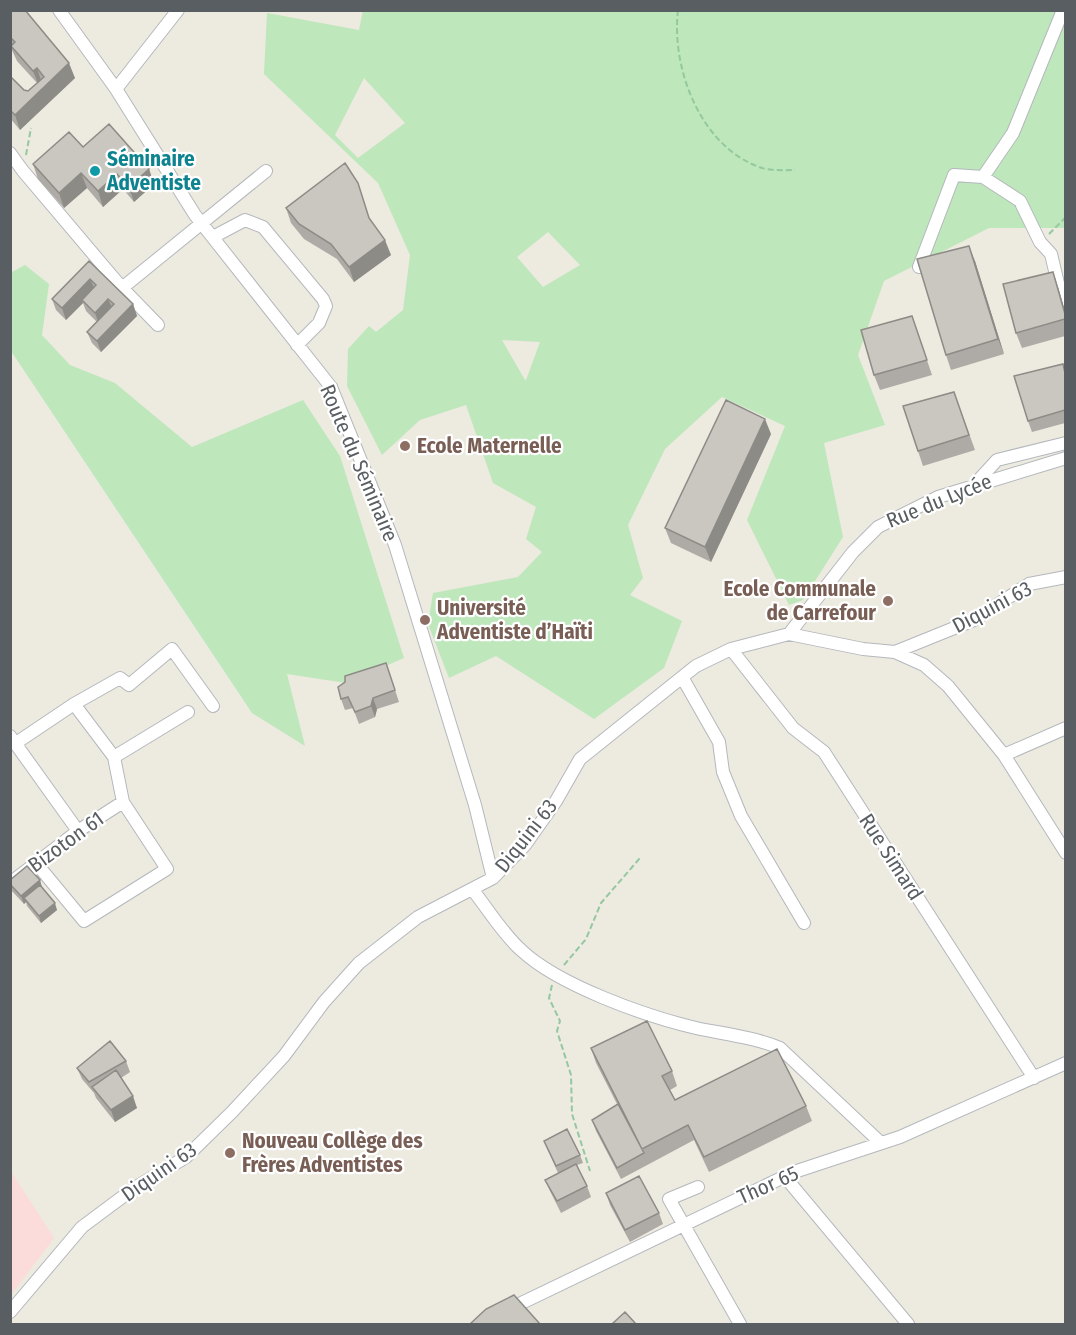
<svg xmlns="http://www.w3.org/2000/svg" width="1076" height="1335" font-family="'Fira Sans Condensed',sans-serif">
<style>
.medical{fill:#fcdbdb}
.green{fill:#bee7bb;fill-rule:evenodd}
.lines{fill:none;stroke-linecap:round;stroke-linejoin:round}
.minor-casing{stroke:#b4b8bc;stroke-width:14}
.path{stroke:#94c89f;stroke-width:2;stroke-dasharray:6 3;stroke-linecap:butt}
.minor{stroke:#fff;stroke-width:12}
.wall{fill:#aeaaa5}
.shaded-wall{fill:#8d8b86}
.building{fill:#cac6c0;stroke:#8d8b86;stroke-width:1.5}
.culture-dot{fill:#0f9aa8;stroke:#fff;stroke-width:2}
.education-dot{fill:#8d6e63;stroke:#fff;stroke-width:2}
.labels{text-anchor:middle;stroke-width:4.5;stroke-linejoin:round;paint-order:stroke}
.culture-label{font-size:21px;font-weight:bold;fill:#0d838f;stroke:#fff;text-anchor:start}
.education-label{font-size:21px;font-weight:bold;fill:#785e54;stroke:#fff;text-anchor:start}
.street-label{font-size:21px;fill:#595e62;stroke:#fff}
</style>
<rect width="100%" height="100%" fill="#edeae0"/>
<path class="medical" d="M10 1170 54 1238 11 1295H10Z"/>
<path class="green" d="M363 10 1065 11V228H989L884 281 858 355 885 425 824 443 843 537 803 600 789 605 747 520 785 426 722 397 665 449 628 525 643 578 630 595 682 621 664 668 594 719 496 656 449 678 428 624 433 593 518 577 542 552 526 539 536 507 493 483 466 405 420 420 382 455 347 386 348 349 369 326 376 332 403 310 410 255 378 183 264 74 267 13 359 30ZM364 78 405 123 358 158 335 135ZM548 232 580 265 543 287 517 257ZM502 340 540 342 526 380H525Z
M25 265 49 284 42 335 70 365 115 383 192 447 303 400 340 456 404 658 346 683 287 674 305 746 252 713 11 351 10 273Z"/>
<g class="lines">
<defs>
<path id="minor" d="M59 10 116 89 195 215 331 387 395 545 475 805 493 878
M1063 10 1013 133 983 177 1020 201 1040 242 1051 254 1066 317
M116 89 178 10
M10 153 23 171 122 288 158 325
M213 237 245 220 263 227 323 299 326 306 319 323 297 345
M919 267 954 175 983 177
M122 288 266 171
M975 484 997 460 1066 443
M789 634 853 552 878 527 938 497 1066 458
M731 649 793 728 824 752 1034 1078
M895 652 924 665 948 686 1004 755 1066 853
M682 677 719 742 723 772 741 816 804 923
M74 704 120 678 129 685 172 649 213 706
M10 736 78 831
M16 743 74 704 114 757 123 802 167 869 84 921 36 863
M1004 755 1066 728
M114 757 188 712
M10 883 78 831 123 802
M472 889C488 909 502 933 521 950 558 985 645 1016 696 1028 724 1034 753 1037 780 1048L881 1143
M785 1177 908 1324
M698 1187 669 1199 740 1324
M509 1309 794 1172 900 1137 1066 1063
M10 1312 82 1227 133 1189 186 1157 232 1112 284 1056 324 1002 359 963 418 917 493 878 525 845 556 801 580 759 696 666 731 649 789 634 863 649 895 652 974 620 1029 584 1066 577"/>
</defs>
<use href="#minor" class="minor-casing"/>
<path class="path" d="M678 10C671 69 701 148 762 168 771 171 785 170 795 170
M26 155 31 128
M1049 234 1066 217
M564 965 586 939 601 903 640 858
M552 985 549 998 560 1021 557 1031 571 1075 572 1114 590 1171"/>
<use href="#minor" class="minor"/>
</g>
<path class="wall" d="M10 12 75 78 20 130 10 118V76L24 90 28 91 37 83 17 61 10 46Z
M83 147 149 169 154 184 134 202 123 189 103 207 87 188 64 208 38 179 33 164Z
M363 198 370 220 391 255 354 282 337 259 304 239 291 223 286 208Z
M89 261 133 304 137 316 101 352 92 343 87 332 97 322 86 311 83 303 66 320 56 310 52 299Z
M975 261 1004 354 951 370 946 355Z
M1058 287 1065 311V336L1022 348 1016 333Z
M912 316 932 375 880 390 874 375Z
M1065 370V423L1032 432 1028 421Z
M954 392 975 450 923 466 903 406Z
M771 434 711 562 671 543 665 528Z
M386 663 399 702 377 709 375 717 359 724 353 708 345 710 341 699Z
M10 880H40L42 888 57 910 41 923 27 906 26 902 24 904 11 890Z
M591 1048 672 1071 677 1086 670 1090 675 1100 806 1106 812 1121 709 1172 694 1140 621 1179 596 1131 592 1120 617 1104 596 1063Z
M126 1061 130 1072 121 1078 137 1108 115 1122 96 1098 94 1093 82 1079 77 1068Z
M544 1141 580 1155 583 1163 577 1165 587 1186 591 1197 561 1213 550 1191 545 1180 558 1173Z
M606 1193 659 1213 663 1224 630 1242 610 1205Z"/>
<path class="shaded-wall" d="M69 63 75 78 20 130 15 115Z
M37 68 42 83 39 86 33 71Z
M149 169 154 184 134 202 129 187Z
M81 173 87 188 64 208 59 193Z
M117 174 123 189 103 207 98 191Z
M385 240 391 255 354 282 349 267Z
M969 246 975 261 1004 354 998 339Z
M1053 272 1058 287 1065 311V314Z
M90 279 95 290 82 300 83 303 66 320 62 308Z
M108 299 113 310 99 324 95 313Z
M133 304 137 316 101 352 97 341Z
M765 419 771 434 711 562 705 547Z
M373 698 377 709 375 717 371 706Z
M40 880 42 888 24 898 26 902 24 904 21 896Z
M55 903 57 910 41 923 39 916Z
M133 1096 137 1108 115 1122 111 1110Z"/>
<path class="building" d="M13 10H25L69 63 15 115 10 110V76L24 90 28 91 44 77 37 68 33 71 11 46 15 42 10 37V12Z
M109 124 149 169 129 187 117 174 98 191 81 173 59 193 33 164 69 132 83 147Z
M345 163 358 183 369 218 385 240 349 267 331 244 299 224 286 208Z
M969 246 998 339 946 355 917 259Z
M89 261 133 304 97 341 87 332 114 304 108 299 95 313 82 300 96 285 90 279 62 308 52 299Z
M1053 272 1065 314V319L1016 333 1003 284Z
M912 316 927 360 874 375 861 330Z
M1063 364 1065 373V410L1028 421 1014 376Z
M954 392 969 435 918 451 903 406Z
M726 400 765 419 705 547 665 528Z
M386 663 395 690 373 698 371 706 355 712 348 697 341 699 338 687 345 682V676Z
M27 866 40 880 21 896 10 884V880Z
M40 885 55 903 39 916 24 898Z
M647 1021 672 1071 662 1076 675 1100 777 1049 806 1106 704 1157 688 1125 642 1149 591 1048Z
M110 1041 126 1061 89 1082 77 1068Z
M116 1070 133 1096 111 1110 92 1087Z
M618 1104 644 1153 617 1168 592 1120Z
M567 1129 580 1155 556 1166 544 1141Z
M576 1164 587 1186 557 1201 545 1180Z
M639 1176 659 1213 625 1230 606 1193Z
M514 1295 540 1324H470L486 1309Z
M625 1312 636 1324H612Z"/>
<circle class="culture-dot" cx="95" cy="171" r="6"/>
<g class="education-dot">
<circle cx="405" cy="446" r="6"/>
<circle cx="888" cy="601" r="6"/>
<circle cx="425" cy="620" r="6"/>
<circle cx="230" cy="1153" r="6"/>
</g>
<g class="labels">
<g class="culture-label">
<text x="107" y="166">Séminaire<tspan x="107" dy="24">Adventiste</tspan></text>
</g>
<g class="education-label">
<text x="417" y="453">Ecole Maternelle</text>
<text x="876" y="596" text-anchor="end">Ecole Communale<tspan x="876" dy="24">de Carrefour</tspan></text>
<text x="437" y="615">Université<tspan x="437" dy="24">Adventiste d’Haïti</tspan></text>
<text x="242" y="1148">Nouveau Collège des<tspan x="242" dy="24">Frères Adventistes</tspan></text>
</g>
<g class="street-label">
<text transform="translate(359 463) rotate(67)" y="7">Route du Séminaire</text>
<text transform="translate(939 501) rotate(-22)" y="7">Rue du Lycée</text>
<text transform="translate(992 607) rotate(-28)" y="7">Diquini 63</text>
<text transform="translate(526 836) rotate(-52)" y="7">Diquini 63</text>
<text transform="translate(66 842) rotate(-36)" y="7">Bizoton 61</text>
<text transform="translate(891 857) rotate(57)" y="7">Rue Simard</text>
<text transform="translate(159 1172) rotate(-35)" y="7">Diquini 63</text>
<text transform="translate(768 1185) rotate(-24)" y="7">Thor 65</text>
</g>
</g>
<rect width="1076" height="1335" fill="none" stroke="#595e62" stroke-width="24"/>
</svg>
